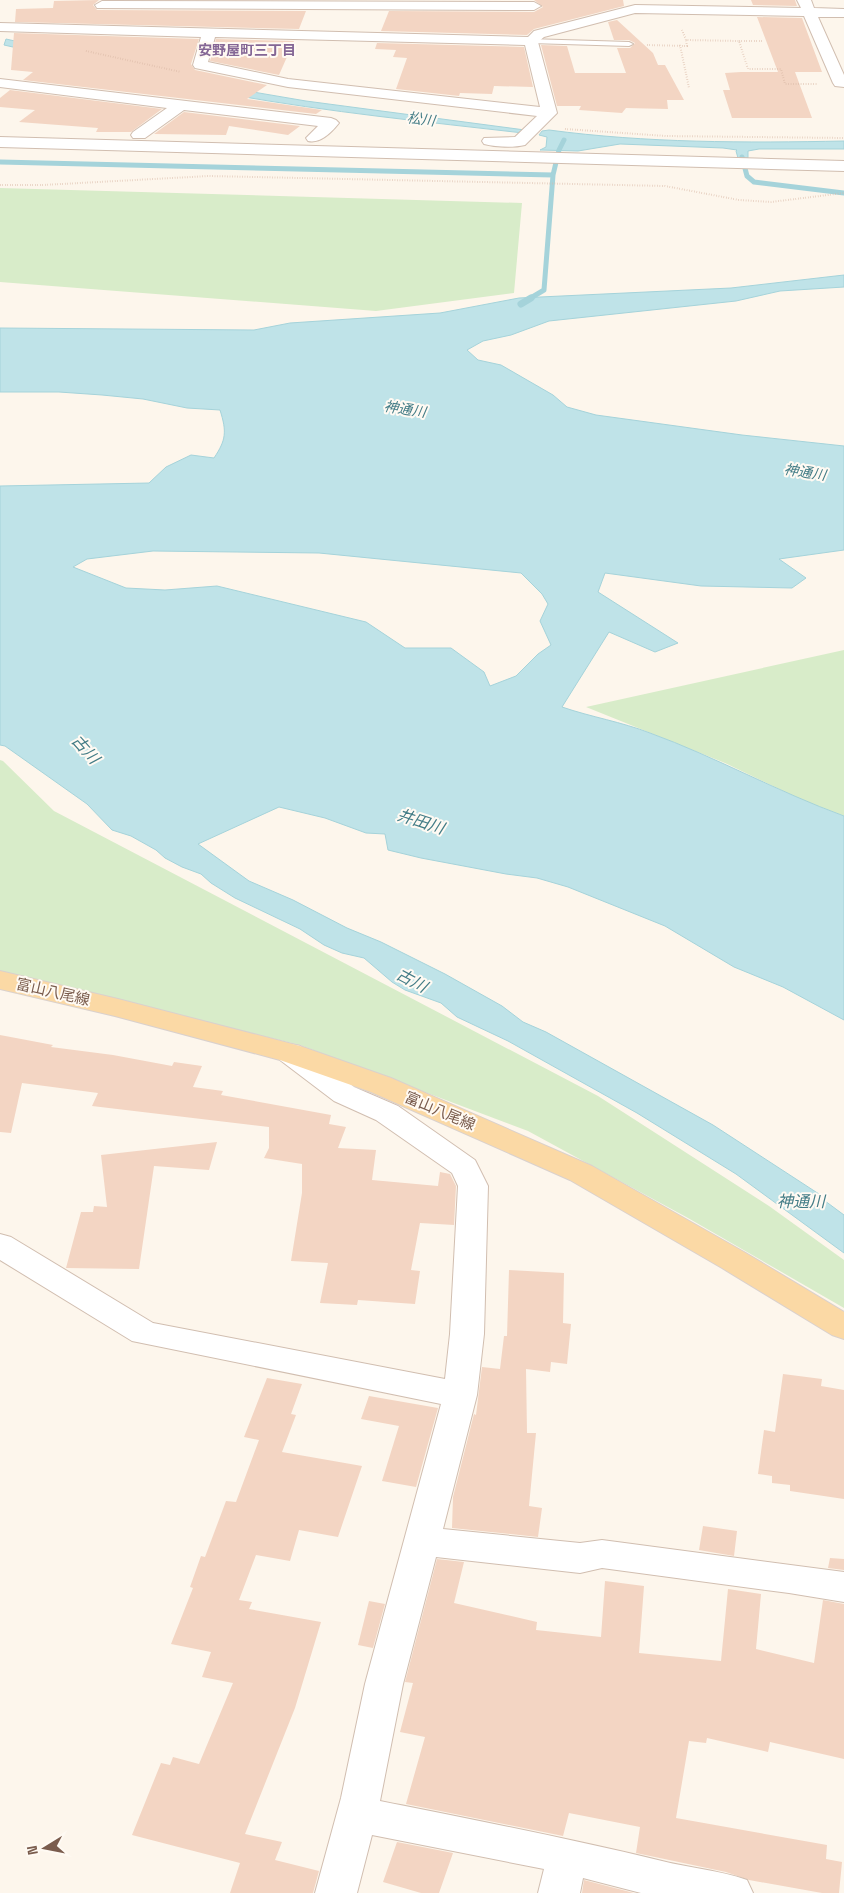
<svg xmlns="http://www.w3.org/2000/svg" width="844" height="1893" font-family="'Space Grotesk','Noto Sans JP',sans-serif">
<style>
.green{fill:#d8ecc9}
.water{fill:#bfe3e8;stroke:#a5d3da;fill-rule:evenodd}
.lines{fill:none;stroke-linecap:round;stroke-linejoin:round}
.stream-far1{stroke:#a5d3da;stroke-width:5}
.stream{stroke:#a5d3da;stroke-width:7}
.building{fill:#f3d5c3}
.lane-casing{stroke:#d1beb0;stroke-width:2}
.street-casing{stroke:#d1beb0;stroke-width:2}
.primary-casing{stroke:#dad1cd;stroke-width:2}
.path{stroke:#d9b8a5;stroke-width:2;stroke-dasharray:0.5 2;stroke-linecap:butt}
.lane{fill:#fff;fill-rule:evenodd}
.street{fill:#fff;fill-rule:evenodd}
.primary{fill:#fbd9a5;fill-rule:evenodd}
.labels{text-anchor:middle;stroke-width:4;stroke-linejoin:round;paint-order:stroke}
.far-neighbourhood-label{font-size:14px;font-weight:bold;fill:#846695;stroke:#fffaf3}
.far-water-label{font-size:14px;font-style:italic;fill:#437c86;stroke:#fffaf3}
.street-label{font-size:15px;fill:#7a5c4d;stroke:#fffaf3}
.water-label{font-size:16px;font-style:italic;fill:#437c86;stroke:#fffaf3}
</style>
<rect width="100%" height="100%" fill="#fdf6ec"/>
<path class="green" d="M0 188 522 203 514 293 376 311 0 282Z
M844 650V816L808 803 725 763 586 707Z
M0 760 3 761 54 811 598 1096 769 1206 844 1260V1308L688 1218 528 1131 300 1045 0 972Z"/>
<path class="water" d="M6 39 212 85 306 101 525 130 523 133C427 122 329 112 233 95 156 81 80 62 4 45Z
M549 130C646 143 746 143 844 141V149H759L748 151V158H738L736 151 737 150 723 148 620 144 578 151 540 150 546 147 547 137 539 135 542 131Z
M844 275V287L780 291 736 301 549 321 511 335 483 341 467 350 478 360 501 365 553 395 567 407 596 415 742 435 844 446V550L779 559 806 578 792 588 701 586 605 573 598 592 678 643 655 652 609 632 562 707C591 717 622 722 650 733 716 757 778 792 844 816V1020L783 987 734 967 665 926 568 887 537 878 506 874 421 858 388 850 385 834 366 833 325 818 279 807 198 844 249 881 293 900 347 928 381 942 445 974 502 1006 523 1022 546 1032 713 1125 819 1194 817 1195 844 1215V1253L736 1174 637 1113 508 1041 457 1017 441 1003 405 990 392 982 364 958 342 953 324 945 300 929 235 898 211 883 201 874 182 867 165 858 156 850 131 836 112 830 87 804 5 746 0 745V486L149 483 166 467 191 455 214 458C226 440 227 432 220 410L187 408 143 399 102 395 59 392H0V328L254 330 290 323 440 313 519 298 731 288ZM153 551 319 553 521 573 542 594 548 604 540 621 551 645 538 654 516 676 490 686 484 672 451 648H405L366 622 217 586 165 590 126 588 73 567 87 559Z"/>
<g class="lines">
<path class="stream-far1" d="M742 157 747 176 754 182 844 193
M0 162 553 175
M529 299 544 290 553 175 559 150 564 140"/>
<path class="stream" d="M521 304 531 298"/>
</g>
<path class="building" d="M99 0 93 5 97 10 306 11 299 29 15 22 16 9 53 8 54 1Z
M480 0H623L624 6 534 29 527 35 381 31 389 11 534 12 543 7 534 0Z
M751 0H795L797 6 753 5Z
M757 17 802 18 822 72H778Z
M617 20 653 53 658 65H665L684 100H667L668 109 626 108 622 113 579 110 581 106H557L541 45 567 46 575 73H626L617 48H630L635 43 629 40H614L608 22Z
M14 33 199 39 191 64 195 70 267 85 247 99 322 110 316 114 23 80 33 72 11 70Z
M216 39 294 41 279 75 210 61Z
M377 43 524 47 533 87 494 86 492 94 460 93 459 96 396 89 407 58 393 57 396 50 375 49Z
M741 72H795L812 118H732L723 90H730L725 73Z
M10 90 162 109 131 132H96L98 128 19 122 35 110 0 107V98Z
M184 112 300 126 288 135 229 126 226 135 154 134Z
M0 1035 53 1045 51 1047 113 1055 172 1066 174 1062 202 1066 193 1087 223 1091 221 1095 331 1115 329 1124 346 1127 338 1148 376 1150 372 1180 438 1186 440 1172 450 1174 456 1186 454 1225 420 1223 411 1270 420 1271 415 1304 358 1300 357 1305 320 1303 328 1263 291 1261 302 1193V1164L264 1158 269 1148V1127L92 1106 98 1093 22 1083 11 1133 0 1132Z
M217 1142 209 1170 154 1166 139 1269 66 1268 81 1212H93L94 1206 107 1207 101 1155Z
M509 1270 564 1273 563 1323 571 1324 567 1364 551 1362 550 1372 526 1369 527 1433H536L529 1506 542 1508 538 1537 452 1528 453 1497 474 1414 476 1415 482 1367 500 1369 504 1336H507Z
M783 1374 822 1379 821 1386 844 1390V1499L790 1491V1485L772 1483V1476L758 1474 764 1430 775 1432Z
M267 1378 302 1384 291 1414 296 1415 282 1452 362 1466 338 1537 299 1530 290 1561 256 1555 239 1600 252 1602 249 1609 321 1622 295 1708 245 1834 282 1842 275 1860 319 1871 313 1893H230L240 1863 132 1835 161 1763 170 1765 173 1757 199 1764 233 1683 202 1677 211 1652 171 1644 193 1588 190 1587 201 1556 205 1557 226 1501 236 1502 259 1440 244 1437Z
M369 1396 438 1408 416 1487 382 1481 399 1426 361 1419Z
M703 1526 737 1531 734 1556 699 1550Z
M830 1558 844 1559V1570L828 1568Z
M437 1559 464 1562 454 1603 537 1622 536 1630 601 1637 605 1581 644 1586 639 1653 721 1661 728 1589 761 1594 756 1649 814 1663 823 1600 844 1604V1759L770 1742 768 1752 707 1738 706 1743 689 1741 676 1818 827 1845 826 1859 842 1862 839 1893H822L749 1880 726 1872 636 1853 640 1827 569 1813 563 1836 406 1804 425 1737 400 1732 413 1683 405 1682Z
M369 1601 385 1604 373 1648 358 1645Z
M397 1842 453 1853 439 1893H421L383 1882Z
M584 1880 634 1893H582Z"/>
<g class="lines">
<defs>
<path id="lane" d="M528 39 629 42 633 44 629 46 531 43H528Z"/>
<path id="street" d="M797 0H811L814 8 844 9V17H818L844 75V87L835 86 833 83 804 16 635 13 544 37 538 42 557 113 525 145C513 148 496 147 484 144L482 141 484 138 515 137 537 116 288 87 200 69 195 68 193 65 201 37 0 31V23L528 37 534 31 635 5 801 8ZM215 37 525 45 540 107 288 79 208 62Z
M102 1 534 2 541 6 534 10 97 8 95 5Z
M0 79 331 118 336 120 339 123C332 132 320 144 308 141L306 138 318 126 184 110 145 138H133L131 135 133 132 167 108 0 87Z
M0 137 844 161V171L0 147Z
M290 1044 300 1046 354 1087 398 1106 475 1160 488 1186 484 1334 477 1395 443 1529 580 1543 602 1540 844 1572V1602L789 1593 602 1568 580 1573 436 1557 403 1684 380 1801C475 1820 568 1838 662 1861 690 1868 719 1870 747 1880L753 1893H641L583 1878 580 1893H538L544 1869 372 1835 357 1893H315L341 1798 365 1684 441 1404 132 1341 0 1260V1234L11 1237 153 1323 445 1379 450 1334 458 1186 452 1173 376 1120 334 1101 280 1060 275 1053 280 1046Z"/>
<path id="primary" d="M0 971 118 999 300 1046 391 1078 592 1166 744 1252 844 1312V1339L832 1335 722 1268 570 1180 371 1092 280 1060 115 1016 0 989Z"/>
</defs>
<use href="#lane" class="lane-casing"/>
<use href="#street" class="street-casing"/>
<use href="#primary" class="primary-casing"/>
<path class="path" d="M682 30 686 40 739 41 748 69H781L785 84H817
M739 41H763
M647 45 687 46 686 40
M680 45 689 88
M86 51 181 72
M565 129 666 136 844 138
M0 185H43L209 176 665 186 739 200 771 202 844 193"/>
<use href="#lane" class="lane"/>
<use href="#street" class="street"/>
<use href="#primary" class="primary"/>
</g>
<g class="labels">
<g class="far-neighbourhood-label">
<text x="247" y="55">安野屋町三丁目</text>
</g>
<g class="far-water-label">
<text transform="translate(421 119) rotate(7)" y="5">松川</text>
<text transform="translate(405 409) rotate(9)" y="5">神通川</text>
<text transform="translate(805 472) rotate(9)" y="5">神通川</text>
</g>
<g class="street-label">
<text transform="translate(53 992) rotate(13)" y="5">富山八尾線</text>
<text transform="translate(440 1111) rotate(23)" y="5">富山八尾線</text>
</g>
<g class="water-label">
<text transform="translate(86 749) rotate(48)" y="6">古川</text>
<text transform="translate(421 821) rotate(18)" y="6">井田川</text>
<text transform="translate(412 980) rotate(28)" y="6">古川</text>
<text x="801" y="1207">神通川</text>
</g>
</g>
<g transform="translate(45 1848) rotate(260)" stroke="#fffaf3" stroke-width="4" paint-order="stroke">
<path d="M0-4L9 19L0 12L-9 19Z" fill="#7a5c4d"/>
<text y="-8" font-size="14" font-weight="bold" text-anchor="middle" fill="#7a5c4d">N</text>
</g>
</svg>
